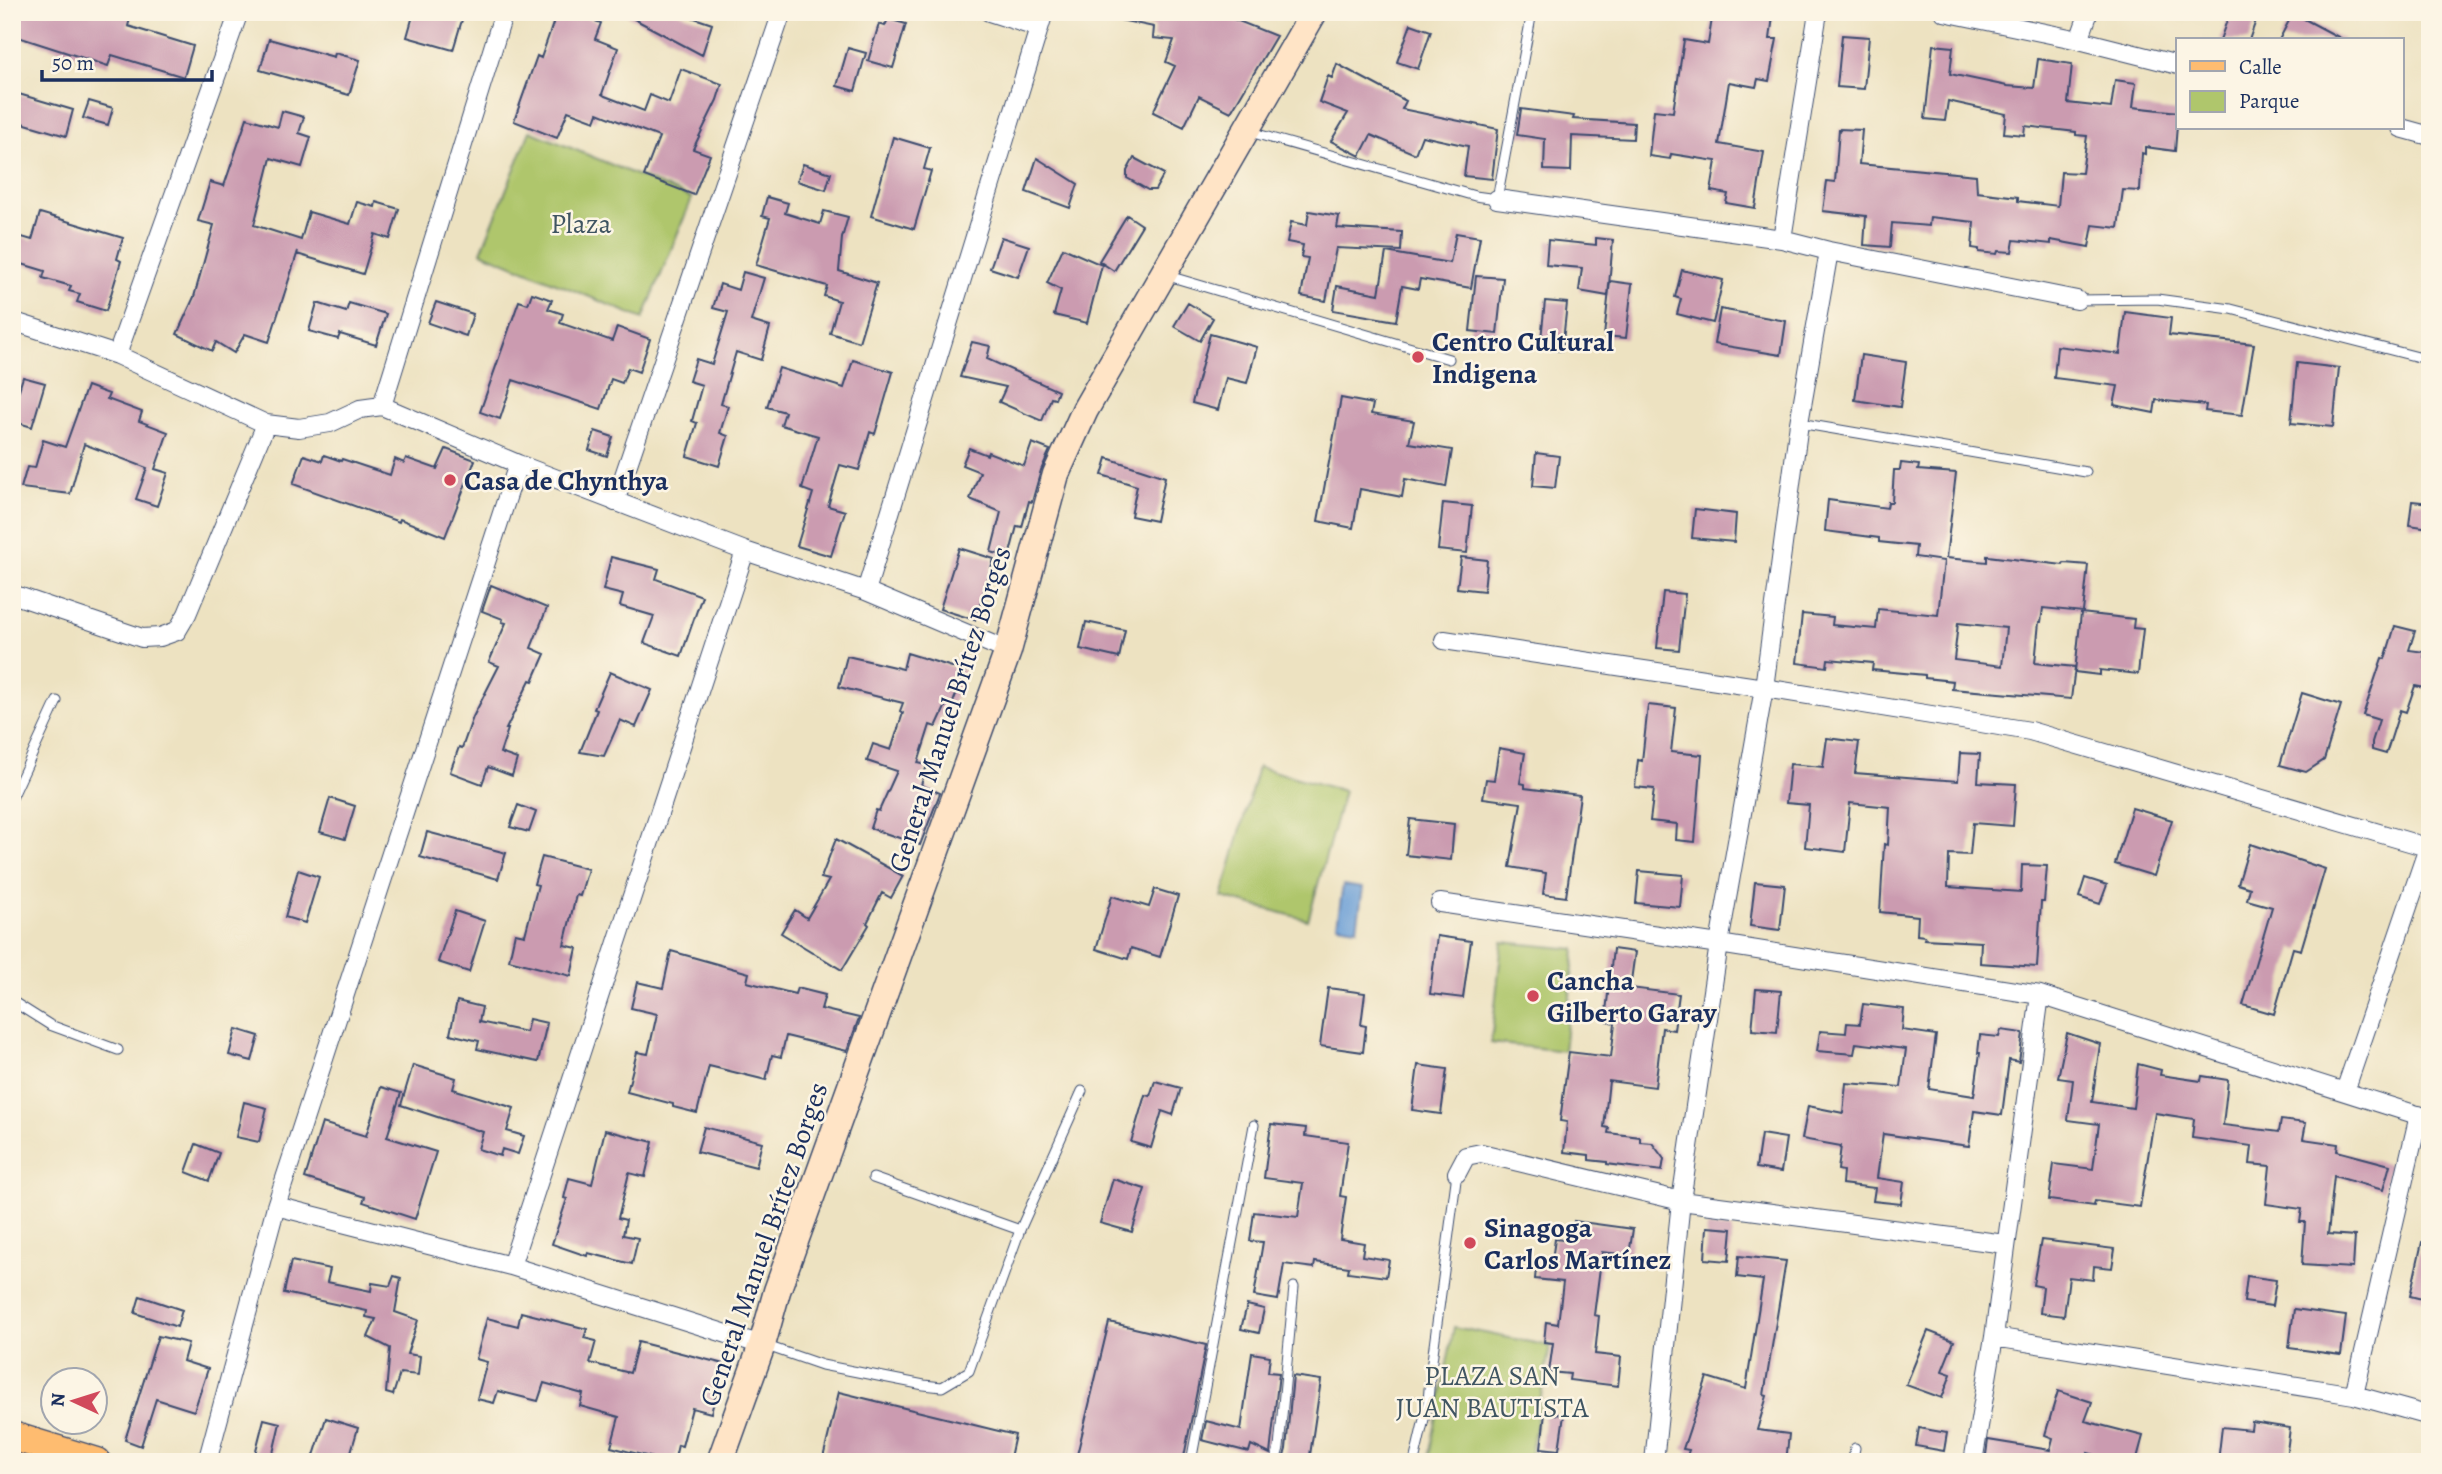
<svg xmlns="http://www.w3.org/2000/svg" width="2442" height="1474" font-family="Alegreya,serif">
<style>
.green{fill:#afc66c;stroke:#657a65;stroke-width:2}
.water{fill:#6a9ed6;stroke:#42669a;stroke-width:2}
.building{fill:#cb9bb0;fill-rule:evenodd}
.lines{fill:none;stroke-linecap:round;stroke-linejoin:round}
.lane-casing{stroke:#3a4a6d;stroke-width:11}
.street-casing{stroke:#3a4a6d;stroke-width:20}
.secondary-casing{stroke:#3a4a6d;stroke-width:29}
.primary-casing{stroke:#3a4a6d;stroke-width:31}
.lane{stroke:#fff;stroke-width:9}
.street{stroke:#fff;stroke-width:18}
.secondary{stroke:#ffe4c6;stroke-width:26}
.primary{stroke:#febc70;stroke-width:28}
.poi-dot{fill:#d1495b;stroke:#fcf5e5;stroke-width:2.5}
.labels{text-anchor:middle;stroke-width:5;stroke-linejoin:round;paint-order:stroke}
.park-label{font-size:28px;fill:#405562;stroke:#fcf5e5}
.poi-label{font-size:28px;font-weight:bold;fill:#1b2f5e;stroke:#fcf5e5;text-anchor:start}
.street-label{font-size:28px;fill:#1b2f5e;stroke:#fcf5e5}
</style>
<rect width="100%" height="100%" fill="#fcf5e5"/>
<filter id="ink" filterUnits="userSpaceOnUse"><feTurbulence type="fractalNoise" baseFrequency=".0143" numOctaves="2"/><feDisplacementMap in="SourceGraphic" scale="14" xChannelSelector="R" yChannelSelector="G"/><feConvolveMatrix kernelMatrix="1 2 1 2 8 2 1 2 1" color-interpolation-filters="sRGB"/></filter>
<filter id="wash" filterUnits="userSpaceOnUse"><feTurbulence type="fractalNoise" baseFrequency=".00686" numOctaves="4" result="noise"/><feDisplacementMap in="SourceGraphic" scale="28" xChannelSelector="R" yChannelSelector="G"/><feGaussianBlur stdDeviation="1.57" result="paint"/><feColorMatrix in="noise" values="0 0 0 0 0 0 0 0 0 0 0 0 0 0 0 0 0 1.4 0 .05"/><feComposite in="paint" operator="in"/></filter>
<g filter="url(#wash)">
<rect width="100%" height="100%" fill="#ede2c1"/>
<path class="green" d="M530 131 692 198 643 319 481 252Z
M1258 767 1344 791 1308 920 1222 897Z
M1502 942 1575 949 1564 1051 1491 1043Z
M1454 1327 1550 1346 1529 1462H1428Z"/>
<path class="water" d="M1343 885 1363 888 1357 928 1337 925Z"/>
<g id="blocks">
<path class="building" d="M12 12H132L128 26 193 46 184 77 112 55 108 66 12 35Z
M414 12H436L462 20 453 50 407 37Z
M557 12H570L601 23 595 39 618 48 602 94 605 96 644 111 650 95 669 103 681 69 722 84 717 100 693 149 710 155 694 195 644 176 659 137 598 113 595 121 568 111 557 138 514 121 537 56 541 58Z
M621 12H677L712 24 702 55Z
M1121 12H1216L1276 36 1231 112 1199 96 1184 127 1153 112 1175 66 1166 62 1174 40 1153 38 1154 27 1120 20Z
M1713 12H1741L1773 16 1770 39H1777L1769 81 1758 79 1756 87 1729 82 1719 144 1764 152 1755 208 1726 203 1728 194 1711 191 1716 161 1671 154 1670 159 1649 156 1654 110 1673 112 1684 40 1708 44Z
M2230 12H2259L2249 40H2220Z
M2293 13 2344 40H2279Z
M888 19 906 24 893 68 868 61 879 24 885 26Z
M1411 24 1431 31 1418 69 1397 62Z
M1842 35 1869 37 1864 89 1837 87Z
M269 39 334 57 335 53 360 60 349 95 260 70Z
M1933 45 1953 47 1950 74 2007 86 2034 88 2038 59 2072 64 2068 103 2111 108 2115 80 2136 83 2133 107 2178 112 2175 151 2145 147V154L2142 153 2140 191 2123 190 2118 228 2093 225 2089 247 2051 240V244L2014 240 2012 252 1998 251 1997 254 1979 252V249L1972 248 1974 222 1930 217 1929 226 1892 223 1890 247 1864 245 1866 216 1823 211 1827 181 1835 182 1839 129 1862 130 1859 164 1976 175 1977 192 2018 197V201L2058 206 2061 172 2082 173 2087 136 2076 135V132L2025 126 2024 135 2004 133 2006 114 1948 101 1945 121 1925 119Z
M848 48 866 53 855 91 837 86Z
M1337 64 1406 101 1402 109 1498 129 1492 179 1464 176 1468 146 1422 136 1415 154 1371 135 1360 156 1331 141 1348 113 1319 102 1328 76 1332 78Z
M12 92 73 110 66 136 12 120Z
M89 101 113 108 108 125 83 118Z
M1521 109 1574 116 1573 119 1634 123 1633 139 1572 136 1571 171 1544 170 1545 139 1517 135Z
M282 111 304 117 299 133 311 137 302 167 271 158 254 225 301 240 309 212 350 224 357 202 375 207 376 202 399 209 390 239 375 234 363 274 297 254 298 251 269 342 245 334 234 353 216 342 212 351 177 334 194 297 214 225 198 221 210 182 224 186 247 118 278 127Z
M893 137 930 148 924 169 931 171 914 229 871 216Z
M1037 158 1078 184 1070 208 1026 192Z
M1134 158 1164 174 1155 190H1148L1127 178V171Z
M803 164 831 173 826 190 797 181Z
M767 197 788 203 785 213 820 224 824 211 848 217 842 238 839 271 877 283 859 342 830 333 839 301 824 296 827 286 756 265 770 218 762 216Z
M1309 211 1339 216 1337 228 1402 232 1401 251 1336 248 1326 301 1301 296 1308 258 1301 257 1303 245 1287 242 1291 222 1307 225Z
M40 213 123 238 117 259 121 261 106 311 77 302 80 294 69 291 71 286 43 278 45 271 12 261V234L32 240Z
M1127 215 1142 225 1114 271 1099 261Z
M1456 233 1480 237 1471 288 1420 279 1418 289 1402 286 1396 321 1333 310 1337 286 1379 294 1386 252 1450 263Z
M1001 237 1029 246 1018 277 990 268Z
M1596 238 1613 240 1608 296 1579 291 1582 268 1546 265 1548 240 1596 245Z
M1063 248 1102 265 1087 323 1054 315 1061 290 1047 283Z
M1682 270 1723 280 1713 323 1677 314 1681 299 1675 297Z
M743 272 764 278 751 321 770 327 761 360 736 352 721 404 728 406 720 433 728 436 719 466 687 456 697 423 692 421 702 385 689 381 696 359 712 364 728 312 713 308 720 284 738 290Z
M1476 276 1503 278 1497 334 1470 331Z
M1610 281 1632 284 1626 338 1604 336Z
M532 293 552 300 548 309 563 314 560 323 612 341 617 327 650 339 639 372 628 368 622 383 611 379 601 409 513 380 500 419 480 412 519 301 528 304Z
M1545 301 1567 303 1562 351 1540 349Z
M436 302 473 314 466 336 428 323Z
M317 303 346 312 349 303 386 314 376 345 340 334 338 339 309 331Z
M1188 303 1213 318 1200 341 1174 326Z
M1720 309 1786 321 1781 355 1714 344Z
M2125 312 2171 318 2169 335 2254 344 2242 415 2205 411 2206 405 2156 400 2154 413 2114 405 2118 386 2054 378 2057 346 2120 354Z
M1210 334 1257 347 1247 383 1226 378 1218 410 1192 403Z
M972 342 990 346 987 359 1058 391 1055 399 1051 398 1042 421 999 402 1006 387 960 377Z
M1861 355 1906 362 1900 407 1855 400Z
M853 360 893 372 875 434 870 432 859 470 840 465 828 506 845 511 831 556 797 546 813 493 802 489 818 436 781 425 785 412 767 407 779 368 844 388Z
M2297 363 2339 368 2333 427 2291 423Z
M23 377 45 383 32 427 12 421V413Z
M87 386 109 394 107 399 142 412 139 421 168 432 155 469 168 473 157 506 136 499 147 468 84 444 70 494 21 488 27 467 35 468 43 440 65 447Z
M1341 398 1373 404 1371 414 1414 421 1409 443 1452 450 1446 487 1405 479 1402 497 1360 489 1353 528 1318 521Z
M595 431 613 437 607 456 589 450Z
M1032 443 1050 450 1041 470 1032 502 1029 501 1022 527 1017 526 1009 557 991 552 1001 512 970 499 980 472 962 465 969 448 987 455 988 452 1024 466Z
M446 449 475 460 445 537 400 519 399 522 293 484 304 455 322 461 324 455 341 461 342 459 390 475 395 459 404 463 406 458 437 469Z
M1536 453 1559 456 1555 488 1533 486Z
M1107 458 1165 477 1156 521 1131 516 1137 486 1102 475Z
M1901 463 1919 465 1918 470 1956 473 1946 558 1987 562V556L2063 565 2064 563 2088 565 2083 612 2043 608 2041 622H2039L2035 663 2075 667 2071 699 1952 689 1953 681 1925 678V675L1872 670 1873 663 1828 659 1827 667 1797 663 1802 614 1833 617 1832 625 1876 629 1878 609 1938 615 1944 561 1915 557 1916 546 1879 542V538L1825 531 1828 500 1887 508 1888 502H1892L1894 470H1900ZM1958 623 2006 628 2002 666 1954 660Z
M2412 501 2430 503V528L2409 525Z
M1443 503 1472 506 1467 553 1438 550Z
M1695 509 1736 514 1734 542 1692 538Z
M959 548 994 559 975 620 940 609Z
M611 557 659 569 656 579 702 596 681 656 644 643 654 616 620 606 623 595 603 590Z
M1461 557 1487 560 1484 591 1457 588Z
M491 585 547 608 531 648 545 654 533 681 530 680 506 729H508L500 753 517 759 512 776 488 767 482 784 450 772 459 747 462 748 473 717 499 666 489 662 506 623 502 622 503 619 482 611Z
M1663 592 1685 594 1679 650 1657 648Z
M2081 613 2134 619 2133 628 2143 629 2138 674 2100 670V675L2075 672Z
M1086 622 1125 630 1119 658 1080 649Z
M2395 626 2415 631 2409 650 2425 652 2424 657 2430 659V689L2415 686 2406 712 2400 710 2386 754 2372 750V742L2379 720 2363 715 2382 658 2385 659Z
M907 653 965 671 952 705 947 703 936 727 930 725 918 763 927 765 921 785 940 793 920 845 870 828 876 810 879 811 897 771 867 761 873 744 891 750 903 713 900 711 903 703 839 687 847 656 903 669Z
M610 672 652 690 636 727 620 720 604 756 580 752 597 710 594 709Z
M2302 693 2341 705 2324 760 2306 772 2280 765Z
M1648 705 1676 708 1671 752 1702 755 1695 842 1676 840 1677 824 1650 821 1654 789 1635 787 1638 760 1642 761Z
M1827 738 1859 742 1855 773 1958 781 1960 753 1980 754 1978 782 2016 784 2013 826 1973 823 1970 855 1949 854 1948 887 2021 892 2022 865 2047 866 2044 902H2041L2037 967 1980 963 1981 942 1924 939 1925 936 1917 935 1918 916 1880 912 1884 844 1888 845 1890 807 1850 803 1845 852 1805 847 1809 805 1786 803 1790 764 1823 767Z
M1499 748 1525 753 1520 783 1525 784V788L1580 795 1566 897 1543 894 1546 873 1510 867 1521 803 1483 798 1486 779 1494 780Z
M330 798 355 806 345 839 320 832Z
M518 805 536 812 529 832 510 827Z
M2132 808 2172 820 2154 876 2115 864Z
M1410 819 1454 824 1451 860 1406 855Z
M427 832 506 853 498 879 420 857Z
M836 839 903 876 891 898 882 893 867 923 869 925 842 970 781 933 795 910 807 918 829 880 821 878Z
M2250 844 2325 869 2301 950 2293 948 2274 1014 2243 1005 2272 907 2247 900 2250 888 2238 884Z
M542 857 588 869 580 896 576 895 564 945 577 948 571 976 509 960 515 933 525 935 538 885 534 884Z
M298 870 319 877 305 923 285 917Z
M1639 871 1683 875 1680 907 1636 903Z
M2085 878 2107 885 2100 904 2079 897Z
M1755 882 1785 885 1780 930 1750 926Z
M1155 889 1178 896 1160 957 1131 948 1128 959 1096 949 1112 896 1149 907Z
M455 911 485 921 469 972 438 962Z
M1437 936 1471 941 1463 998 1430 994Z
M1613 949 1635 952 1630 988 1679 994 1674 1030 1662 1028 1655 1087 1609 1081 1604 1127 1609 1128 1608 1133 1640 1137V1142L1652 1143 1664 1159 1662 1171 1607 1164V1162L1589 1160V1155L1564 1152 1567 1122 1560 1121 1569 1052 1611 1057 1615 1023 1605 1021Z
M671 951 749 973 747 982 795 994 797 988 825 995 821 1009 859 1018 847 1051 786 1036 781 1057 772 1055 766 1080 709 1066 697 1113 673 1107V1104L627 1092 637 1052 648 1054 657 1014 631 1008 637 982 663 988Z
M1328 988 1365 993 1361 1025 1366 1026 1363 1052 1320 1046Z
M1756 989 1781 991 1777 1032 1752 1030Z
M457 1001 482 1007 479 1022 526 1032 529 1019 547 1023 538 1062 477 1049 479 1041 450 1034Z
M1863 1004 1904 1009 1902 1030 1936 1035 1929 1089 1974 1096 1980 1053H1978L1980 1035 1999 1037 2001 1030 2023 1033 2019 1062 2009 1060 2002 1115 1974 1111 1969 1146 1883 1134 1877 1178 1904 1182 1901 1204 1873 1201 1875 1188 1842 1184 1843 1171 1838 1170 1841 1146 1802 1139 1808 1106 1843 1113 1846 1083 1901 1087 1906 1049 1856 1043 1854 1054 1817 1051 1820 1031 1846 1033 1847 1023 1860 1024Z
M236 1029 259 1036 252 1061 229 1055Z
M2067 1033 2100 1044 2092 1102 2133 1108 2138 1064 2161 1070 2160 1075 2201 1081 2202 1076 2228 1080 2223 1125 2279 1132 2281 1120 2306 1123 2303 1139 2338 1144 2337 1151 2390 1165 2383 1190 2334 1176 2328 1234 2355 1236 2353 1268 2302 1265 2305 1222H2300L2302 1209 2266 1204 2270 1166 2250 1164 2252 1146 2192 1138 2194 1119 2155 1113 2140 1207 2095 1201 2094 1206 2049 1200 2054 1164 2093 1169 2099 1124 2068 1120 2073 1080 2058 1078Z
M413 1065 456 1078 453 1089 514 1108 507 1131 524 1136 518 1154 502 1149 500 1156 478 1149 483 1132 401 1105Z
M1418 1065 1447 1069 1441 1114 1412 1110Z
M1155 1081 1181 1088 1173 1115 1162 1111 1151 1148 1131 1142 1145 1095 1150 1096Z
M381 1087 401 1093 387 1137 436 1152 415 1219 363 1202 365 1197 305 1178 322 1123 366 1136Z
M244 1102 267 1108 259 1142 236 1137Z
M1271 1124 1306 1128 1305 1136 1348 1142 1340 1196 1346 1197 1340 1239 1364 1243 1362 1256 1389 1260 1386 1277 1348 1272 1349 1267 1315 1262 1314 1268 1284 1264 1278 1300 1254 1296 1263 1242 1250 1241 1254 1212 1298 1217 1303 1183 1264 1178Z
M704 1127 762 1142 756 1167 697 1152Z
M605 1130 653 1142 645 1177 629 1173 618 1218 626 1220 623 1235 638 1238 632 1264 588 1253 587 1256 552 1244 567 1199 564 1198 569 1178 592 1184Z
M1761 1134 1786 1138 1781 1172 1756 1168Z
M196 1144 219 1153 209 1181 186 1172Z
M1113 1179 1145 1189 1132 1232 1100 1223Z
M1574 1221 1633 1229 1629 1255 1602 1252 1594 1315 1599 1316 1595 1354 1621 1357 1618 1386 1569 1380 1570 1374 1549 1372 1553 1343 1544 1342 1546 1322 1558 1324 1563 1282 1535 1279 1537 1259 1552 1260 1555 1239 1572 1241Z
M1707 1227 1732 1229 1729 1261 1705 1259Z
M2041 1240 2115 1249 2112 1268 2094 1266 2093 1280 2069 1277 2064 1316 2040 1313 2043 1287 2033 1285Z
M2422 1242 2430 1243V1301L2410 1296Z
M1739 1256 1786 1261 1764 1395 1767 1396 1757 1430 1789 1434 1786 1462H1685L1689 1450 1683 1449 1707 1377 1746 1389 1763 1280 1737 1277Z
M291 1261 330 1269 327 1282 371 1291 372 1283 390 1286 394 1276 401 1278 395 1312 418 1320 407 1354 420 1356 418 1375 400 1373 393 1395 386 1393 390 1348 368 1337 376 1319 366 1317 367 1311 284 1293Z
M2247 1276 2276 1280 2272 1306 2244 1302Z
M140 1296 182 1310 177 1327 135 1313Z
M1247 1305 1264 1309 1259 1333 1241 1329Z
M2294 1309 2346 1316 2341 1355 2289 1348Z
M521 1312 587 1329 584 1338 596 1341 590 1363 630 1373 638 1342 724 1364 711 1413 692 1408 682 1446 678 1445 674 1462H669L611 1447 619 1417 580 1406 583 1394 544 1383 538 1401 498 1391 494 1403 477 1399 487 1362 476 1359 487 1318 518 1326Z
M1109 1322 1206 1345 1183 1462H1086L1076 1459Z
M1928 1331 1954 1341 1942 1371 1951 1374 1942 1398 1906 1385Z
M158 1336 188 1343 183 1361 208 1369 194 1411 156 1399 141 1446 125 1440Z
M1252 1353 1270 1356 1268 1372 1279 1373 1270 1454 1251 1445 1249 1452 1202 1440 1206 1421 1241 1430Z
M1293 1376 1321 1380 1309 1462 1283 1460 1286 1449Z
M2058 1391 2092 1402 2085 1421 2143 1436 2136 1462H2121L2088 1453 2087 1462H1985L1988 1440 2050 1450 2053 1438 2045 1435Z
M839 1392 1015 1435 1009 1462H822Z
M1545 1413 1564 1415 1559 1450 1541 1448Z
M326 1418 358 1428 348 1462H312Z
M264 1419 280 1423 271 1462H253Z
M2252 1422 2290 1428 2286 1459 2246 1453 2245 1462H2218L2222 1427 2251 1430Z
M1919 1428 1947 1433 1944 1451 1916 1446Z"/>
</g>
</g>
<g filter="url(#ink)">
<use href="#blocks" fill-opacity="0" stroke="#3a4a6d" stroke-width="2"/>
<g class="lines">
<defs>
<path id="lane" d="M1250 132 1475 196 1497 199 1532 12
M1165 275 1449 359
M2077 300 2157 299 2231 309 2430 360
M1799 423 2086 472
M12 798 57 701
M12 1001 50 1025 118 1050
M873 1178 1020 1230
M764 1345 822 1365 924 1385 942 1387 969 1371 1020 1230 1082 1091
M1191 1462 1254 1125
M1275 1462 1279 1448 1294 1287
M1414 1462 1428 1402 1430 1376 1457 1173
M1852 1462 1855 1448"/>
<path id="street" d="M989 12 1039 28
M1944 12 2079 40 2178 65
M2079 40 2089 12
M2401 128 2430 136
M1497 199 1782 239 1829 251 2077 300
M1782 239 1818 12
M12 321 117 355 266 424 299 428 330 423 360 409 382 406 518 464 745 551 866 591 1008 651
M117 355 239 12
M382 406 504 12
M615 502 782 12
M866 591 1044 12
M12 594 142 638 160 637 177 631 187 614 266 424
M1444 640 1764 688 2030 731 2430 848
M1440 903 1719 944 2040 995 2430 1119
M2345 1091 2430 842
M1457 1173 1466 1156 1481 1153 1681 1201 2005 1244
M276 1206 511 1266 762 1345
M511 1266 745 551
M1994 1337 2354 1395 2430 1416
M2354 1395 2419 1115
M207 1462 276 1206 518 464
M1654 1462 1681 1201 1719 944 1764 688 1799 423 1829 251
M1973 1462 1994 1337 2040 995"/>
<path id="secondary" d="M720 1462 762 1345 777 1291 1008 651 1056 474 1085 410 1314 12"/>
<path id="primary" d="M12 1436 97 1462"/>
</defs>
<use href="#lane" class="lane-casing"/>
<use href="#street" class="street-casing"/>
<use href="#secondary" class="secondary-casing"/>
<use href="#primary" class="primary-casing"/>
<use href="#lane" class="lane"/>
<use href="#street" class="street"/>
<use href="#secondary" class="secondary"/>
<use href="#primary" class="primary"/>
</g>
</g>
<g class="poi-dot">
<circle cx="1418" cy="357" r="7"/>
<circle cx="450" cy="480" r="7"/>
<circle cx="1533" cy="996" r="7"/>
<circle cx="1470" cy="1243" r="7"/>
</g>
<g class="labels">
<g class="park-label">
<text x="581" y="233">Plaza</text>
<text x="1492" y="1385">PLAZA SAN<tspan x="1492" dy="32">JUAN BAUTISTA</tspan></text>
</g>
<g class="poi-label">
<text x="1432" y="351">Centro Cultural<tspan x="1432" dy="32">Indigena</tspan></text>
<text x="464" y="490">Casa de Chynthya</text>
<text x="1547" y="990">Cancha<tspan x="1547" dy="32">Gilberto Garay</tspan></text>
<text x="1484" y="1237">Sinagoga<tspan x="1484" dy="32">Carlos Martínez</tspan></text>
</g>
<g class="street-label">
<text transform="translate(949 709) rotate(-72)" y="10">General Manuel Brítez Borges</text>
<text transform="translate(763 1244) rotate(-71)" y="10">General Manuel Brítez Borges</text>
</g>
</g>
<rect width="2442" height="1474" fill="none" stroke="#fcf5e5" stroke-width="42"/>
<rect x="2176" y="38" width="228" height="91" fill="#fcf5e5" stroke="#a2a6af" stroke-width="2"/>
<rect x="2190" y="61" width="35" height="10" fill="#febc70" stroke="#a2a6af" stroke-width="2"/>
<text x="2239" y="74" font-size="21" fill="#1b2f5e">Calle</text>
<rect x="2190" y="91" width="35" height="21" fill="#afc66c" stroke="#a2a6af" stroke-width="2"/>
<text x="2239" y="108" font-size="21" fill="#1b2f5e">Parque</text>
<g transform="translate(74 1401) rotate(274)"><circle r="33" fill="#fcf5e5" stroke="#a2a6af" stroke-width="2"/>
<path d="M0-5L12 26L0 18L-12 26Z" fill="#d1495b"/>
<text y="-10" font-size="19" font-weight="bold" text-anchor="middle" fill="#1b2f5e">N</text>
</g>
<path d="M42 70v10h170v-10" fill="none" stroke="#1b2f5e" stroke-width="3.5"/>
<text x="52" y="70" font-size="21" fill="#1b2f5e" stroke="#fcf5e5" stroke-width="5" paint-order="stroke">50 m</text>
</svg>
